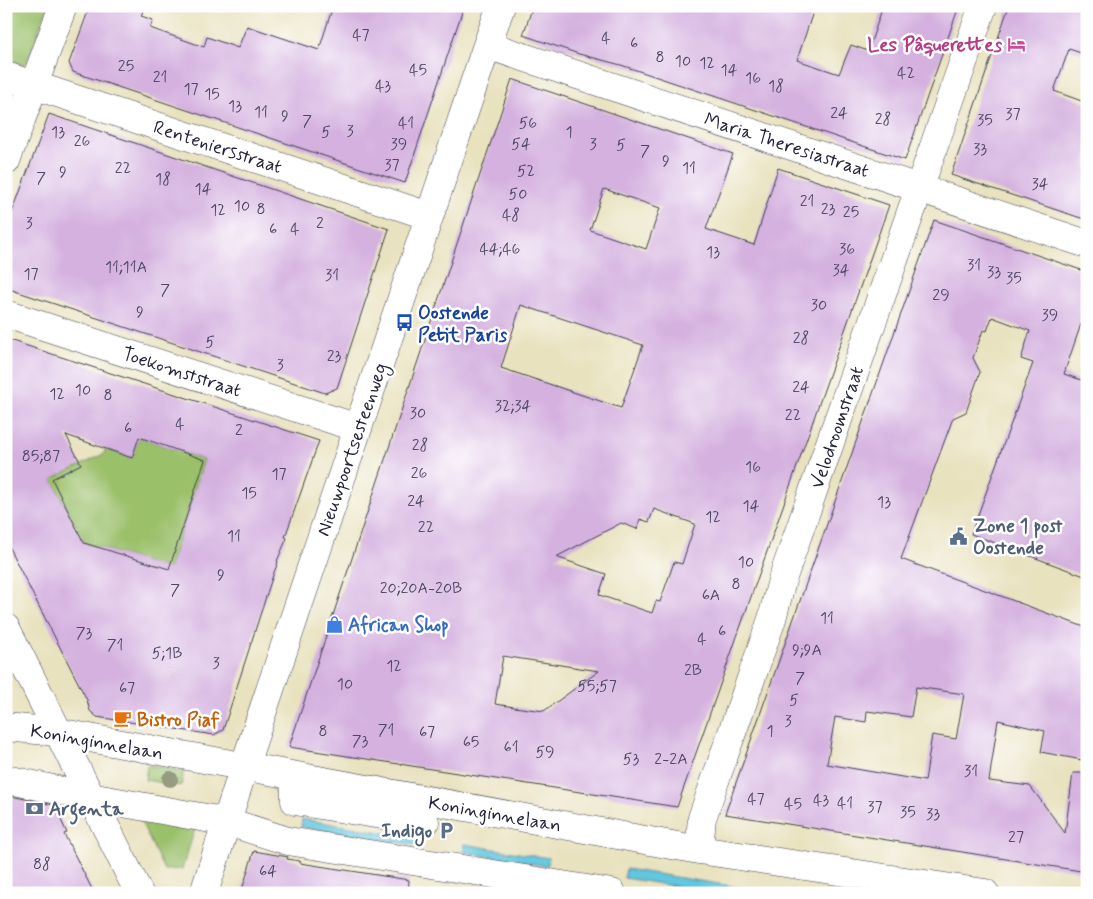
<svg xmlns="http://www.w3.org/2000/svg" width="1093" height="899" font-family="Mynerve,sans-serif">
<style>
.green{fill:#9bc06b;stroke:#5e7153}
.water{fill:#61c7df;stroke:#42748d}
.building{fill:#d4b1df;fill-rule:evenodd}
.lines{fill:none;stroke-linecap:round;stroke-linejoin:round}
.minor-casing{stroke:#403f4f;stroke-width:29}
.minor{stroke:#fff;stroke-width:28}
.tree{fill:#969b81}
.labels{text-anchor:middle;stroke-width:5;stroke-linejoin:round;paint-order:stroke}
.number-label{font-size:16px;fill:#4e4664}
.hotel-label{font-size:19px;font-weight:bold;fill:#b23c85;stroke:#fff;text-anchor:end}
.street-label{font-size:19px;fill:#22223b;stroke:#fff}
.transit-label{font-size:19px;font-weight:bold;fill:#164399;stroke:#fff;text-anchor:start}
.service-label{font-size:19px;font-weight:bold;fill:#4e5e75;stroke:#fff;text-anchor:start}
.shop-label{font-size:19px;font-weight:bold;fill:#366cbe;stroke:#fff;text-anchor:start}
.food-label{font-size:19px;font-weight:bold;fill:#c56008;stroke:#fff;text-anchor:start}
</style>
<rect width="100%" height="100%" fill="#fff"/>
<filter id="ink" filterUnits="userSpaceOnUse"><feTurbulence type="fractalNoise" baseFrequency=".02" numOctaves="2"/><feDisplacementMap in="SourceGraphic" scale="10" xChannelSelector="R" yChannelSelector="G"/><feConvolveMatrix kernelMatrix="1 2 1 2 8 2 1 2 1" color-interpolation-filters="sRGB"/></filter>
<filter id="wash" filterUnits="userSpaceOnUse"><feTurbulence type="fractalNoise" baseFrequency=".0096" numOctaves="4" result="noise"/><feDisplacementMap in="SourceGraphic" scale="20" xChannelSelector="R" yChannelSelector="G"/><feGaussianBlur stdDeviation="1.12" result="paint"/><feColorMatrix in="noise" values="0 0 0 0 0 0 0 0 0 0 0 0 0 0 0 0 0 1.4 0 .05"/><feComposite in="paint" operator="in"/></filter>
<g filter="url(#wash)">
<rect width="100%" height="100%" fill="#e9e2bf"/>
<path class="green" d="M6 6H48L27 62 24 65 6 60Z
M139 437 204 460 169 569 75 540V525L52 479 104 454 105 449 132 458Z
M147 765 184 771 181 786 145 780Z
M138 815 196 826 182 869 164 870Z"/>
<path class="water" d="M302 819 423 839 422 846 301 827Z
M464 844 549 858 547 866 463 852Z
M626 869 743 888 742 893H717L624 878Z"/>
<g id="blocks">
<path class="building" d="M90 6H145L141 16 153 20 150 28 204 47 207 37 238 48 247 26 319 50 333 6H464L405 183 73 72 69 63Z
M533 6H815L797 60 839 74 851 45 868 51 883 6H959L905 160 621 65 579 54 523 35Z
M1009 6H1087V55L1069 49 1054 91 1087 103V220L951 175Z
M512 79 733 154 706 229 754 245 778 168 889 205 677 807 289 747ZM604 189 660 208 646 249 590 230ZM521 305 643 345 621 408 501 368ZM654 509 695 524 682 564 674 562 660 602 656 601 652 613 599 595 606 574 556 557 621 523 637 529 640 519 649 522ZM503 656 599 671 544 711 514 707 495 704Z
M49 114 389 229 337 388 325 393 6 288V229Z
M934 220 1087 272V326L1081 324 1064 374 1087 382V577L971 534 1033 363 1021 359 1030 331 992 317 987 331 983 330 973 358 980 372 966 412 953 418 901 559 1087 628V761L1041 752 1045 731 998 720 989 781 1030 786 1065 833 1073 773H1087V872L725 814ZM916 687 964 694 956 739 932 735 925 781 827 764 835 717 866 722 867 711 911 717Z
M6 339 319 441 285 537 287 538 277 561 278 562 273 575 223 730 214 735 97 717 90 711 87 700 6 542ZM66 435 132 458 139 437 205 460 169 569 84 543 52 479 81 464Z
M6 795 54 805 67 833 64 834 94 893H6Z
M254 851 288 857 287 859 300 861V863L409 880 408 893H241Z"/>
</g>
</g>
<g filter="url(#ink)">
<use href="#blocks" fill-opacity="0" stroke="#403f4f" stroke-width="1"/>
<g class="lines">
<defs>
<path id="minor" d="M487 45 1087 244
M6 76 429 216
M6 161 63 6
M6 314 358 428
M6 628 139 893
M6 727 57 732 699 850 985 893
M294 776 295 801 425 822
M6 779 90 797 228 822 288 841 612 893
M699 850 702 818 772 619 782 580 983 6
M204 893 244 767 487 45 501 6"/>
</defs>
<use href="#minor" class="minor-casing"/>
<use href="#minor" class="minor"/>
</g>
<circle class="tree" cx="170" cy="779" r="8"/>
</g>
<defs>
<symbol id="hotel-bare" viewBox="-9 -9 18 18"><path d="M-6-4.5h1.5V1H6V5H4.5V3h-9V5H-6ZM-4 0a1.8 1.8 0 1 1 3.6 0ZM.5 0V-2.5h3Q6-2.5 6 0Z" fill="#d1479c" stroke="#fff" stroke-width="2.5" paint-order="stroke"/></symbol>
<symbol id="bus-bare" viewBox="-9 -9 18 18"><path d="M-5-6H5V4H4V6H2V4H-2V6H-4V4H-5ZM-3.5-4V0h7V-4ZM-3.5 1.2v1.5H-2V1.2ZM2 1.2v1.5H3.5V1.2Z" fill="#1a4fb4" stroke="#fff" stroke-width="2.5" paint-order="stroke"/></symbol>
<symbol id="civic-bare" viewBox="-9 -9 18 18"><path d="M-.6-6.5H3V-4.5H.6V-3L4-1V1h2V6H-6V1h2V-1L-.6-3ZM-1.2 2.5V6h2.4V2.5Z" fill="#5c6f8a" stroke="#fff" stroke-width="2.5" paint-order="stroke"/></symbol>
<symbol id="shop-bare" viewBox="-9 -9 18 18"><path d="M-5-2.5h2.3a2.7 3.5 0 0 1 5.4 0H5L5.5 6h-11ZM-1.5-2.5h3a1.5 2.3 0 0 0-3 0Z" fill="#3f7fe0" stroke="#fff" stroke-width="2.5" paint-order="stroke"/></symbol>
<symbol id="cafe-bare" viewBox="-9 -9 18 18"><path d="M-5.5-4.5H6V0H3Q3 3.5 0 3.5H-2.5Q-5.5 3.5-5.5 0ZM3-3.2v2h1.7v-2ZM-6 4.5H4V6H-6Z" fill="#e8710a" stroke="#fff" stroke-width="2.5" paint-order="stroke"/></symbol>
<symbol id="bank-bare" viewBox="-9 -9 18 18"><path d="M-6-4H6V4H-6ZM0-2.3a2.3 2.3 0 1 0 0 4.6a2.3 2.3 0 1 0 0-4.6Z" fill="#5c6f8a" stroke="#fff" stroke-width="2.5" paint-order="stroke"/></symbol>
<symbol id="parking-bare" viewBox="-9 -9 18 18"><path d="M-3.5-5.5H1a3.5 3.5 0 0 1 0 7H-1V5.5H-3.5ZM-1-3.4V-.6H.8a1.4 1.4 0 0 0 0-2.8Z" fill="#5c6f8a" stroke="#fff" stroke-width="2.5" paint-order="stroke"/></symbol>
</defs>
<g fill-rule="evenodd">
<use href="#hotel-bare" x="1004" y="32" width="25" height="25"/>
<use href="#bus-bare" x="392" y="310" width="25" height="25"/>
<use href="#civic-bare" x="946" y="524" width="25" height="25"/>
<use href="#shop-bare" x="322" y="612" width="25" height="25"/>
<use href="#cafe-bare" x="110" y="706" width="25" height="25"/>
<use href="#bank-bare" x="22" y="796" width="25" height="25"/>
<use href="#parking-bare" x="434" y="818" width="25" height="25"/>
</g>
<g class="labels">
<g class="number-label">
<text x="361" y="40">47</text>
<text x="606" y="43">4</text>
<text x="634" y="48">6</text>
<text x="660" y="62">8</text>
<text x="683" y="66">10</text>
<text x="707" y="68">12</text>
<text x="126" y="71">25</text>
<text x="418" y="75">45</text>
<text x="729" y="75">14</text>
<text x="906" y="78">42</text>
<text x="160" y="82">21</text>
<text x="753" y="83">16</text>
<text x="383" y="91">43</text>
<text x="776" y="91">18</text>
<text x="191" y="94">17</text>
<text x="212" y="99">15</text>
<text x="235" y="111">13</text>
<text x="261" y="117">11</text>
<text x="839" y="118">24</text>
<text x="1013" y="119">37</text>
<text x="285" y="121">9</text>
<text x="883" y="124">28</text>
<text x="985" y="125">35</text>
<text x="307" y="126">7</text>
<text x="406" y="128">41</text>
<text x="528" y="128">56</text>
<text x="350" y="136">3</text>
<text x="58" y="137">13</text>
<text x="326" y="137">5</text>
<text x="569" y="137">1</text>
<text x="82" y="146">26</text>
<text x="399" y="149">39</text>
<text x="521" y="149">54</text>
<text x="593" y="149">3</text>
<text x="621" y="150">5</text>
<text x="980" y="154">33</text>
<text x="645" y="156">7</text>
<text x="666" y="166">9</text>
<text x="392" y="170">37</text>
<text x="123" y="173">22</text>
<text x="689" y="173">11</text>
<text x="526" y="176">52</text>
<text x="63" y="177">9</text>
<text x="41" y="183">7</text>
<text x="163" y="184">18</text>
<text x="1040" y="189">34</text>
<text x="203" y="194">14</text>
<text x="518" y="199">50</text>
<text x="807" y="206">21</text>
<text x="242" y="211">10</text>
<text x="261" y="214">8</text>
<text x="828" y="214">23</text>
<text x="218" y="215">12</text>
<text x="851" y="217">25</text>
<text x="511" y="220">48</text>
<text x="29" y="228">3</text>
<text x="320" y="228">2</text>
<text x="273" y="234">6</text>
<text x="295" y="234">4</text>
<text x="500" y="254">44;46</text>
<text x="847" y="254">36</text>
<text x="713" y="257">13</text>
<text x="974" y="270">31</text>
<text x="126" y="272">11;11A</text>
<text x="841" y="275">34</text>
<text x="994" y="277">33</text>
<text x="31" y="279">17</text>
<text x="332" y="280">31</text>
<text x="1014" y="283">35</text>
<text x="165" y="295">7</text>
<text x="941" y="300">29</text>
<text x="819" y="310">30</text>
<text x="140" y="317">9</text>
<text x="1050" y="320">39</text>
<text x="801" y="343">28</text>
<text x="210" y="347">5</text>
<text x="334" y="361">23</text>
<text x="280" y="370">3</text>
<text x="801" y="392">24</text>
<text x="83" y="395">10</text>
<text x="57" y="399">12</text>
<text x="108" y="400">8</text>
<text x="513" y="411">32;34</text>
<text x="418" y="418">30</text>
<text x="793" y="420">22</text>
<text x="180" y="429">4</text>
<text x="128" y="433">6</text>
<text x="239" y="435">2</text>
<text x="420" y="450">28</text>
<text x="41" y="461">85;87</text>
<text x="753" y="472">16</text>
<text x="419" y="478">26</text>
<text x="279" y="479">17</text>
<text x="249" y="498">15</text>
<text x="416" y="506">24</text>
<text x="884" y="507">13</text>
<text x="751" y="511">14</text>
<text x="713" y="522">12</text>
<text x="426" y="532">22</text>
<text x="234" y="541">11</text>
<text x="746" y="567">10</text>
<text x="221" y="580">9</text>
<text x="736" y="589">8</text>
<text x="421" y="593">20;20A-20B</text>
<text x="175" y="595">7</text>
<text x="711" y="600">6A</text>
<text x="827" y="623">11</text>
<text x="722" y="636">6</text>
<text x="84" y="638">73</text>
<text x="702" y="644">4</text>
<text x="115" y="650">71</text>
<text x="807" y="655">9;9A</text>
<text x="167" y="658">5;1B</text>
<text x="216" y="668">3</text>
<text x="394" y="671">12</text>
<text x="693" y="675">2B</text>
<text x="800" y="683">7</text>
<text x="345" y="689">10</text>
<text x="597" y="691">55;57</text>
<text x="127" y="693">67</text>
<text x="794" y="705">5</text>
<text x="788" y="726">3</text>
<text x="386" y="735">71</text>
<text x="323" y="736">8</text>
<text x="770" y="736">1</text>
<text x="427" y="737">67</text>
<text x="360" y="746">73</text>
<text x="471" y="747">65</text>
<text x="511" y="752">61</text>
<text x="545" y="757">59</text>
<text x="631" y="764">53</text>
<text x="671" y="764">2-2A</text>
<text x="971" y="776">31</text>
<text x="756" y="804">47</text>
<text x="821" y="805">43</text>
<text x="845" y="808">41</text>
<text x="793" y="809">45</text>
<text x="875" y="812">37</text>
<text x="908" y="817">35</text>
<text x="933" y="819">33</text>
<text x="1016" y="842">27</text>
<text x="42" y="869">88</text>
<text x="268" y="876">64</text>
</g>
<g class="hotel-label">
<text x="1002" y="51">Les Pâquerettes</text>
</g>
<g class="street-label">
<text transform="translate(787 144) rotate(18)" y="7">Maria Theresiastraat</text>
<text transform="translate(218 146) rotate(18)" y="7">Renteniersstraat</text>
<text transform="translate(182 371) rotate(18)" y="7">Toekomststraat</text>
<text transform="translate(836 427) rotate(-71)" y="7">Velodroomstraat</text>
<text transform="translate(351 449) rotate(-71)" y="7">Nieuwpoortsesteenweg</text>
<text transform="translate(97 741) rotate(10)" y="7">Koninginnelaan</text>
<text transform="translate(495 813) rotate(10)" y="7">Koninginnelaan</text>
</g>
<g class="transit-label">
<text x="418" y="319">Oostende<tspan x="418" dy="22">Petit Paris</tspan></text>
</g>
<g class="service-label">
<text x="973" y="532">Zone 1 post<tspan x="973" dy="22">Oostende</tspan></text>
<text x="49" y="815">Argenta</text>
<text x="432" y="837" text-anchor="end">Indigo</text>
</g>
<g class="shop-label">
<text x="348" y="631">African Shop</text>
</g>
<g class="food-label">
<text x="137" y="726">Bistro Piaf</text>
</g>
</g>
<rect width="1093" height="899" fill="none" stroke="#fff" stroke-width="25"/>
</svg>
